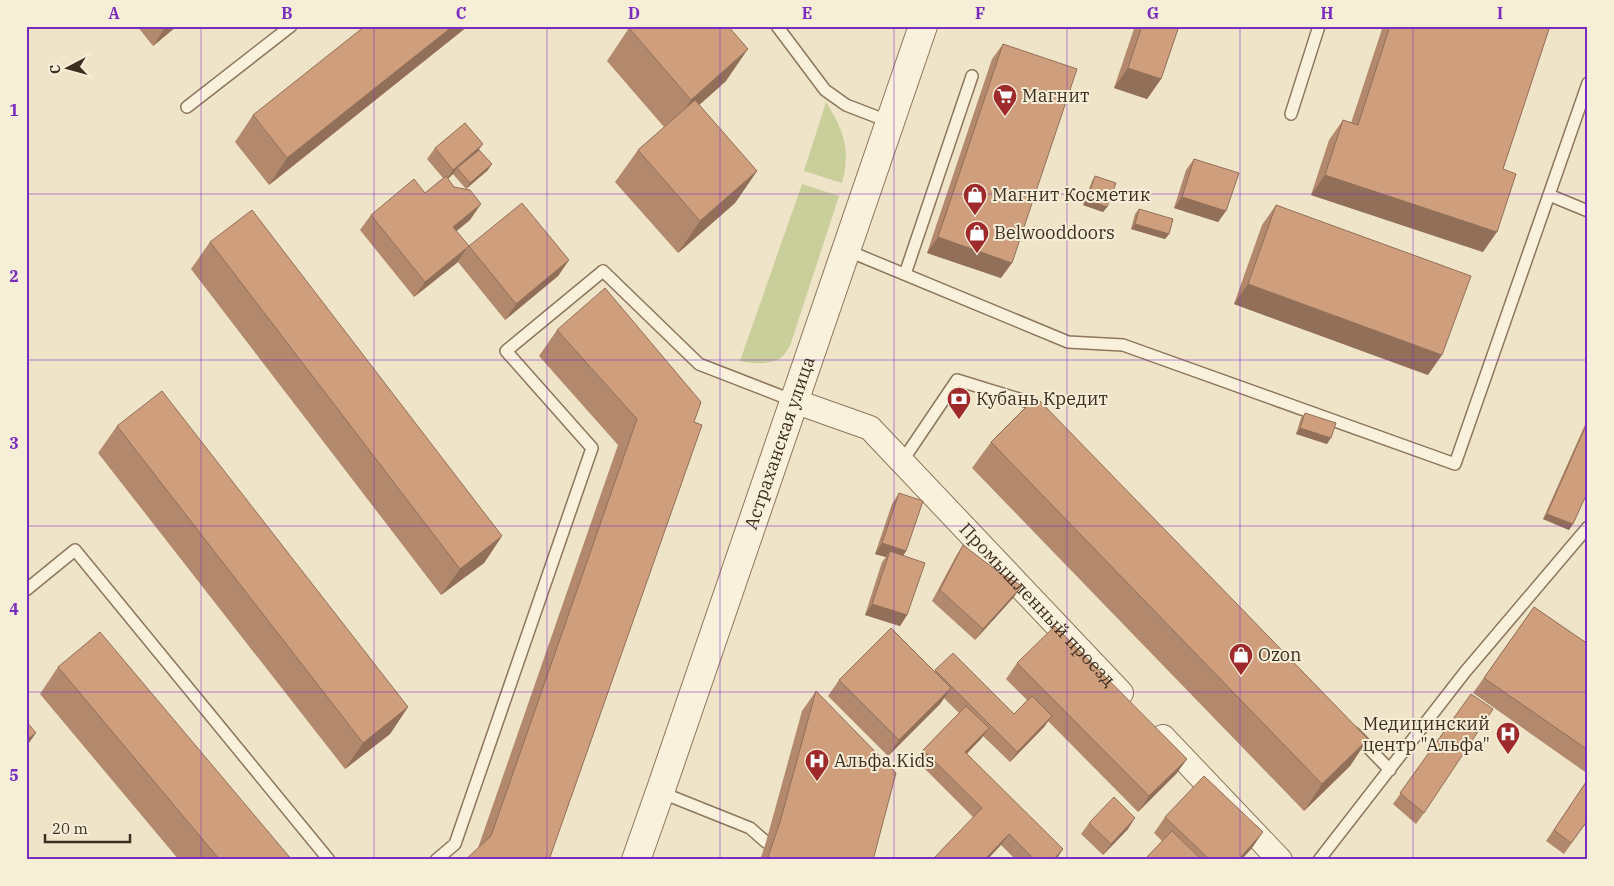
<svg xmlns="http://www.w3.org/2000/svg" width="1614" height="886" font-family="'IBM Plex Serif',serif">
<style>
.green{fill:#c9cf9b}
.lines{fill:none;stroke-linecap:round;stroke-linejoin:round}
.service-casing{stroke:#8d765c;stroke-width:14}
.minor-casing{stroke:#8d765c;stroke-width:26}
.tertiary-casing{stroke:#8d765c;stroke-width:30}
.service{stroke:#faf1dc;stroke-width:11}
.minor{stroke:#faf1dc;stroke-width:24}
.tertiary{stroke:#faf1dc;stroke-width:28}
.wall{fill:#b2896c}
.shaded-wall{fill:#916f58}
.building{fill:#cf9f7d;stroke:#916f58}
.grid{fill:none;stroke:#7b2cbf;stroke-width:1;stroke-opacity:0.55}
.labels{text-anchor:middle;stroke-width:4;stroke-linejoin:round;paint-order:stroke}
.poi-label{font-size:18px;fill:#3d2e20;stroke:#f7eed8;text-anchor:start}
.street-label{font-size:18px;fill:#3d2e20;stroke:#f7eed8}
.neatline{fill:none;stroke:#7b2cbf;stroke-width:2}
.grid-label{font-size:16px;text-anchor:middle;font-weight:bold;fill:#7b2cbf}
</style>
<rect width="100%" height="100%" fill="#f0e4c8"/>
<path class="green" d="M826 102C844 130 851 151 842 183L804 171Z
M802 184 839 196 790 346C787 350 785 354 782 357 771 365 753 364 740 361Z"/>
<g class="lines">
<defs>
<path id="service" d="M777 26 825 90 846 105 890 122
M187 107 291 26
M1291 114 1319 26
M1549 195 1588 211
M846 250 1068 342 1123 345 1455 464 1588 83
M905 274 972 76
M901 463 957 380 1032 403 1041 412
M26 590 75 550 329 860
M1354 733 1390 770
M660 792 750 828 766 842
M436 860 455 844 592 448 506 351 603 271 699 364 794 401
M1319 860 1465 672 1588 527"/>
<g id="minor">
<path id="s1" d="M794 401 870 428 1121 693"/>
<path d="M1163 737 1280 860"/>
</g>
<g id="tertiary">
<path id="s2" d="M636 860 660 792 923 26"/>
</g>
</defs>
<use href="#service" class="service-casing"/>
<use href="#minor" class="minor-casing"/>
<use href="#tertiary" class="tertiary-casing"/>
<use href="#service" class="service"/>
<use href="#minor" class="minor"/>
<use href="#tertiary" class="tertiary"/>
</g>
<path class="wall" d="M137 26H177L153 46Z
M468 26 269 185 235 142 253 115Z
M1135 26H1179L1161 79 1147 99 1114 88Z
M1383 26H1550L1503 169 1483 252 1311 195 1329 140 1343 120 1351 123Z
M629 28 726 81 699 105 757 171 735 203 678 253 615 182 638 150 664 127 607 61Z
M1003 44 1001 278 927 253 992 59Z
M435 148 479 150 488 170 466 189 453 174 448 179 470 220 456 231 458 262 414 297 360 230 371 215 425 193 443 178 427 159Z
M1194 159 1226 211 1218 222 1174 208 1186 170Z
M1095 176 1107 207 1103 212 1083 205 1092 181Z
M1276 205 1428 375 1234 304 1262 225Z
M1139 209 1169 234 1165 239 1131 229 1135 214Z
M210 242 502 536 484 563 441 595 191 269Z
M469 246 569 260 558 276 505 320 458 262Z
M557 330 694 422 549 860 478 848 618 445 539 356Z
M1305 413 1327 444 1296 434 1301 418Z
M1588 418V491L1569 530 1543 519Z
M117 426 408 707 390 734 345 769 98 453Z
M991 442 1368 739 1350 766 1304 811 972 468Z
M899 493 906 551 903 556 907 615 900 626 865 615 882 562 886 557 875 554 892 504Z
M963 545 1014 597 975 640 932 601 956 556Z
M1534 607 1588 644V774L1473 693Z
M953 653 1014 714 1027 700 1006 679 1017 663 1187 759 1176 774 1138 812 1048 721 1044 727 1010 762 983 736 967 754 1056 860H1016L916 760 923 750 959 713 944 698 940 704 888 756 828 696 839 680 934 672Z
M58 667 292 860H179L40 694Z
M816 691 873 860H760L766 842 802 711Z
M1471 694 1424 813 1416 824 1393 804Z
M1586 782 1588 820 1564 854 1546 841Z
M1165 817 1252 848 1241 860H1144L1162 841 1154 833Z
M1089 823 1128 829 1103 855 1081 834Z"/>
<path class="shaded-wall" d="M166 26H177L153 46Z
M453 26H468L269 185 287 158Z
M748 49 726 81 669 132 691 100Z
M1128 68 1161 79 1147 99 1114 88Z
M483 144 475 155 457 168 453 174 446 180 453 170Z
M492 164 488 170 466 189 470 183Z
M757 171 735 203 678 253 700 221Z
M1325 175 1497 232 1483 252 1311 195Z
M1182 197 1226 211 1218 222 1174 208Z
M1087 199 1107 207 1103 212 1083 205Z
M481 204 470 220 442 243 453 227Z
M1135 224 1169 234 1165 239 1131 229Z
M938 237 1012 263 1001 278 927 253Z
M469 246 458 262 414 297 425 282Z
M569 260 558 276 505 320 516 304Z
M1248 284 1442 355 1428 375 1234 304Z
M1300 428 1331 438 1327 444 1296 434Z
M1547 514 1573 524 1569 530 1543 519Z
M502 536 484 563 441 595 460 569Z
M882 543 906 551 899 562 890 551 886 557 875 554Z
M1022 586 1014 597 975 640 983 629Z
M872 604 907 615 900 626 865 615Z
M951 688 940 704 888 756 899 740Z
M408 707 390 734 345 769 363 743Z
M1052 716 1044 727 1010 762 1017 752Z
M989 728 981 739 957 763 965 752Z
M36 733 26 747V740Z
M1368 739 1350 766 1304 811 1322 784Z
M1187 759 1176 774 1138 812 1149 796Z
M1135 818 1128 829 1103 855 1111 844Z
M1263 832 1252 848 1241 860H1238Z
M1009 834 1001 845 987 860H984Z
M1063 849 1056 860H1053Z"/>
<path class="building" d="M365 26H453L287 158 253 115Z
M632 26H728L748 49 691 100 629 28Z
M1142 26H1179L1161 79 1128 68Z
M1390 26H1550L1503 169 1516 174 1497 232 1325 175 1343 120 1358 125Z
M1003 44 1077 69 1012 263 938 237Z
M695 100 757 171 700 221 638 150Z
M465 123 483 144 453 170 435 148Z
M479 150 492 164 470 183 457 168Z
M1194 159 1239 173 1226 211 1182 197Z
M446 176 454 187 470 190 481 204 453 227 469 246 425 282 371 215 414 179 425 193Z
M1095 176 1116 183 1107 207 1087 199Z
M522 203 569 260 516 304 469 246Z
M1276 205 1471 276 1442 355 1248 284Z
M1139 209 1173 219 1169 234 1135 224Z
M252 210 502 536 460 569 210 242Z
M605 288 701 402 694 422 702 425 549 860H465L491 836 637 419 557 330Z
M162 391 408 707 363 743 117 426Z
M1036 397 1368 739 1322 784 991 442Z
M1305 413 1336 423 1331 438 1300 428Z
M1588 421V491L1573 524 1547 514Z
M899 493 923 501 906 551 882 543Z
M963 545 1000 573 1022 586 983 629 940 590Z
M890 551 925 563 907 615 872 604Z
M1534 607 1588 644V750L1484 678Z
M1055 626 1187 759 1149 796 1017 663Z
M891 628 951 688 899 740 839 680Z
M100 632 292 860H220L58 667Z
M953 653 1014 714 1032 696 1052 716 1017 752 935 670Z
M816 691 896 773 873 860H767L780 822Z
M1471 694 1493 709 1424 813 1400 793Z
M966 706 989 728 965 752 1063 849 1053 860H1027L1031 856 1009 834 984 860H932L982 808 923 750Z
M26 721 36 733 26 740Z
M1204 776 1263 832 1238 860H1210L1165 817Z
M1586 782 1588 783V820L1571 843 1554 830Z
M1114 797 1135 818 1111 844 1089 823Z
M1172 831 1202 860H1146L1145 859Z"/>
<path class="grid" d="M201 26V860M374 26V860M547 26V860M720 26V860M894 26V860M1067 26V860M1240 26V860M1413 26V860M26 194H1588M26 360H1588M26 526H1588M26 692H1588"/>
<defs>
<symbol id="supermarket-pin" viewBox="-11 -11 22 30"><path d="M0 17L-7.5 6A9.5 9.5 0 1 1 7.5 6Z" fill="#9e2a2b" stroke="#f7eed8"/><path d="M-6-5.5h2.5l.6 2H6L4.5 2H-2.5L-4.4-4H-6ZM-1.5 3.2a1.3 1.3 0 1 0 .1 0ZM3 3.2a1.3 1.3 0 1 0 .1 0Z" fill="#fff"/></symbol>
<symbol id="shop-pin" viewBox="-11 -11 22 30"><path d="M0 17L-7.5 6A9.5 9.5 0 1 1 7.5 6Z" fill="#9e2a2b" stroke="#f7eed8"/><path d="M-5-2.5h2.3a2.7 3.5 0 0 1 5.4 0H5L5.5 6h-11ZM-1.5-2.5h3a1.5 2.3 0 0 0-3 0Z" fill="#fff"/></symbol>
<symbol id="bank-pin" viewBox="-11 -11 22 30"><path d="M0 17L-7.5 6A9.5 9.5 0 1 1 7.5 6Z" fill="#9e2a2b" stroke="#f7eed8"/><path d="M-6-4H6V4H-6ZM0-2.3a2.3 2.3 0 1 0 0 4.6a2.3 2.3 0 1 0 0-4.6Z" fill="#fff"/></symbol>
<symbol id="hospital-pin" viewBox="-11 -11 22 30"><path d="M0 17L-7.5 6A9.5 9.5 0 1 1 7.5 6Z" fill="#9e2a2b" stroke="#f7eed8"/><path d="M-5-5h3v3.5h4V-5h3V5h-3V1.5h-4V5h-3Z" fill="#fff"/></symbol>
</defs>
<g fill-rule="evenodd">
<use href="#supermarket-pin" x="991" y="82" width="28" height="38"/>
<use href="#shop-pin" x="961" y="181" width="28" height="38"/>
<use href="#shop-pin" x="963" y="219" width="28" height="38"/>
<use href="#bank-pin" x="945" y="385" width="28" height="38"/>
<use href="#shop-pin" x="1227" y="641" width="28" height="38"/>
<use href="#hospital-pin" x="1494" y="720" width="28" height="38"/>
<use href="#hospital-pin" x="803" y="747" width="28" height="38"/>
</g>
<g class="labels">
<g class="poi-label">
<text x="1022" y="102">Магнит</text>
<text x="992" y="201">Магнит Косметик</text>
<text x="994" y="239">Belwooddoors</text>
<text x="976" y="405">Кубань Кредит</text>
<text x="1258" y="661">Ozon</text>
<text x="1490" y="730" text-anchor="end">Медицинский<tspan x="1490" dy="21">центр "Альфа"</tspan></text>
<text x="834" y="767">Альфа.Kids</text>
</g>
<g class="street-label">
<text dy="6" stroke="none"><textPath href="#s2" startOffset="441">Астраханская улица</textPath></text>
<text dy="6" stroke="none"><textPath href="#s1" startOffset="324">Промышленный проезд</textPath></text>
</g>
</g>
<rect width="1614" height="886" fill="none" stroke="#f7eed8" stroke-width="55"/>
<g transform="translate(68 68) rotate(264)" stroke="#f7eed8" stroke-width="4" paint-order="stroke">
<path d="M0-4L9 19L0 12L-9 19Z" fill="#3d2e20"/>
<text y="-8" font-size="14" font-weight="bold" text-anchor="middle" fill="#3d2e20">С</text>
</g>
<path d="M45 834v8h85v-8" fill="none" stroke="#3d2e20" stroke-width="2.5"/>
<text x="52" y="834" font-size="15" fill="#3d2e20" stroke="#f7eed8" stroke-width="4" paint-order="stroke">20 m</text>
<rect x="28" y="28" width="1558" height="830" class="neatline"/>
<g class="grid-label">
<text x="114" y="19">A</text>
<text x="287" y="19">B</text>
<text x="461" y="19">C</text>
<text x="634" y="19">D</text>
<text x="807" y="19">E</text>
<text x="980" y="19">F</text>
<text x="1153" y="19">G</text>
<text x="1327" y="19">H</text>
<text x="1500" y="19">I</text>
<text x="14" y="116">1</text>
<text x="14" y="282">2</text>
<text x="14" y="449">3</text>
<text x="14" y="615">4</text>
<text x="14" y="781">5</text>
</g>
</svg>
